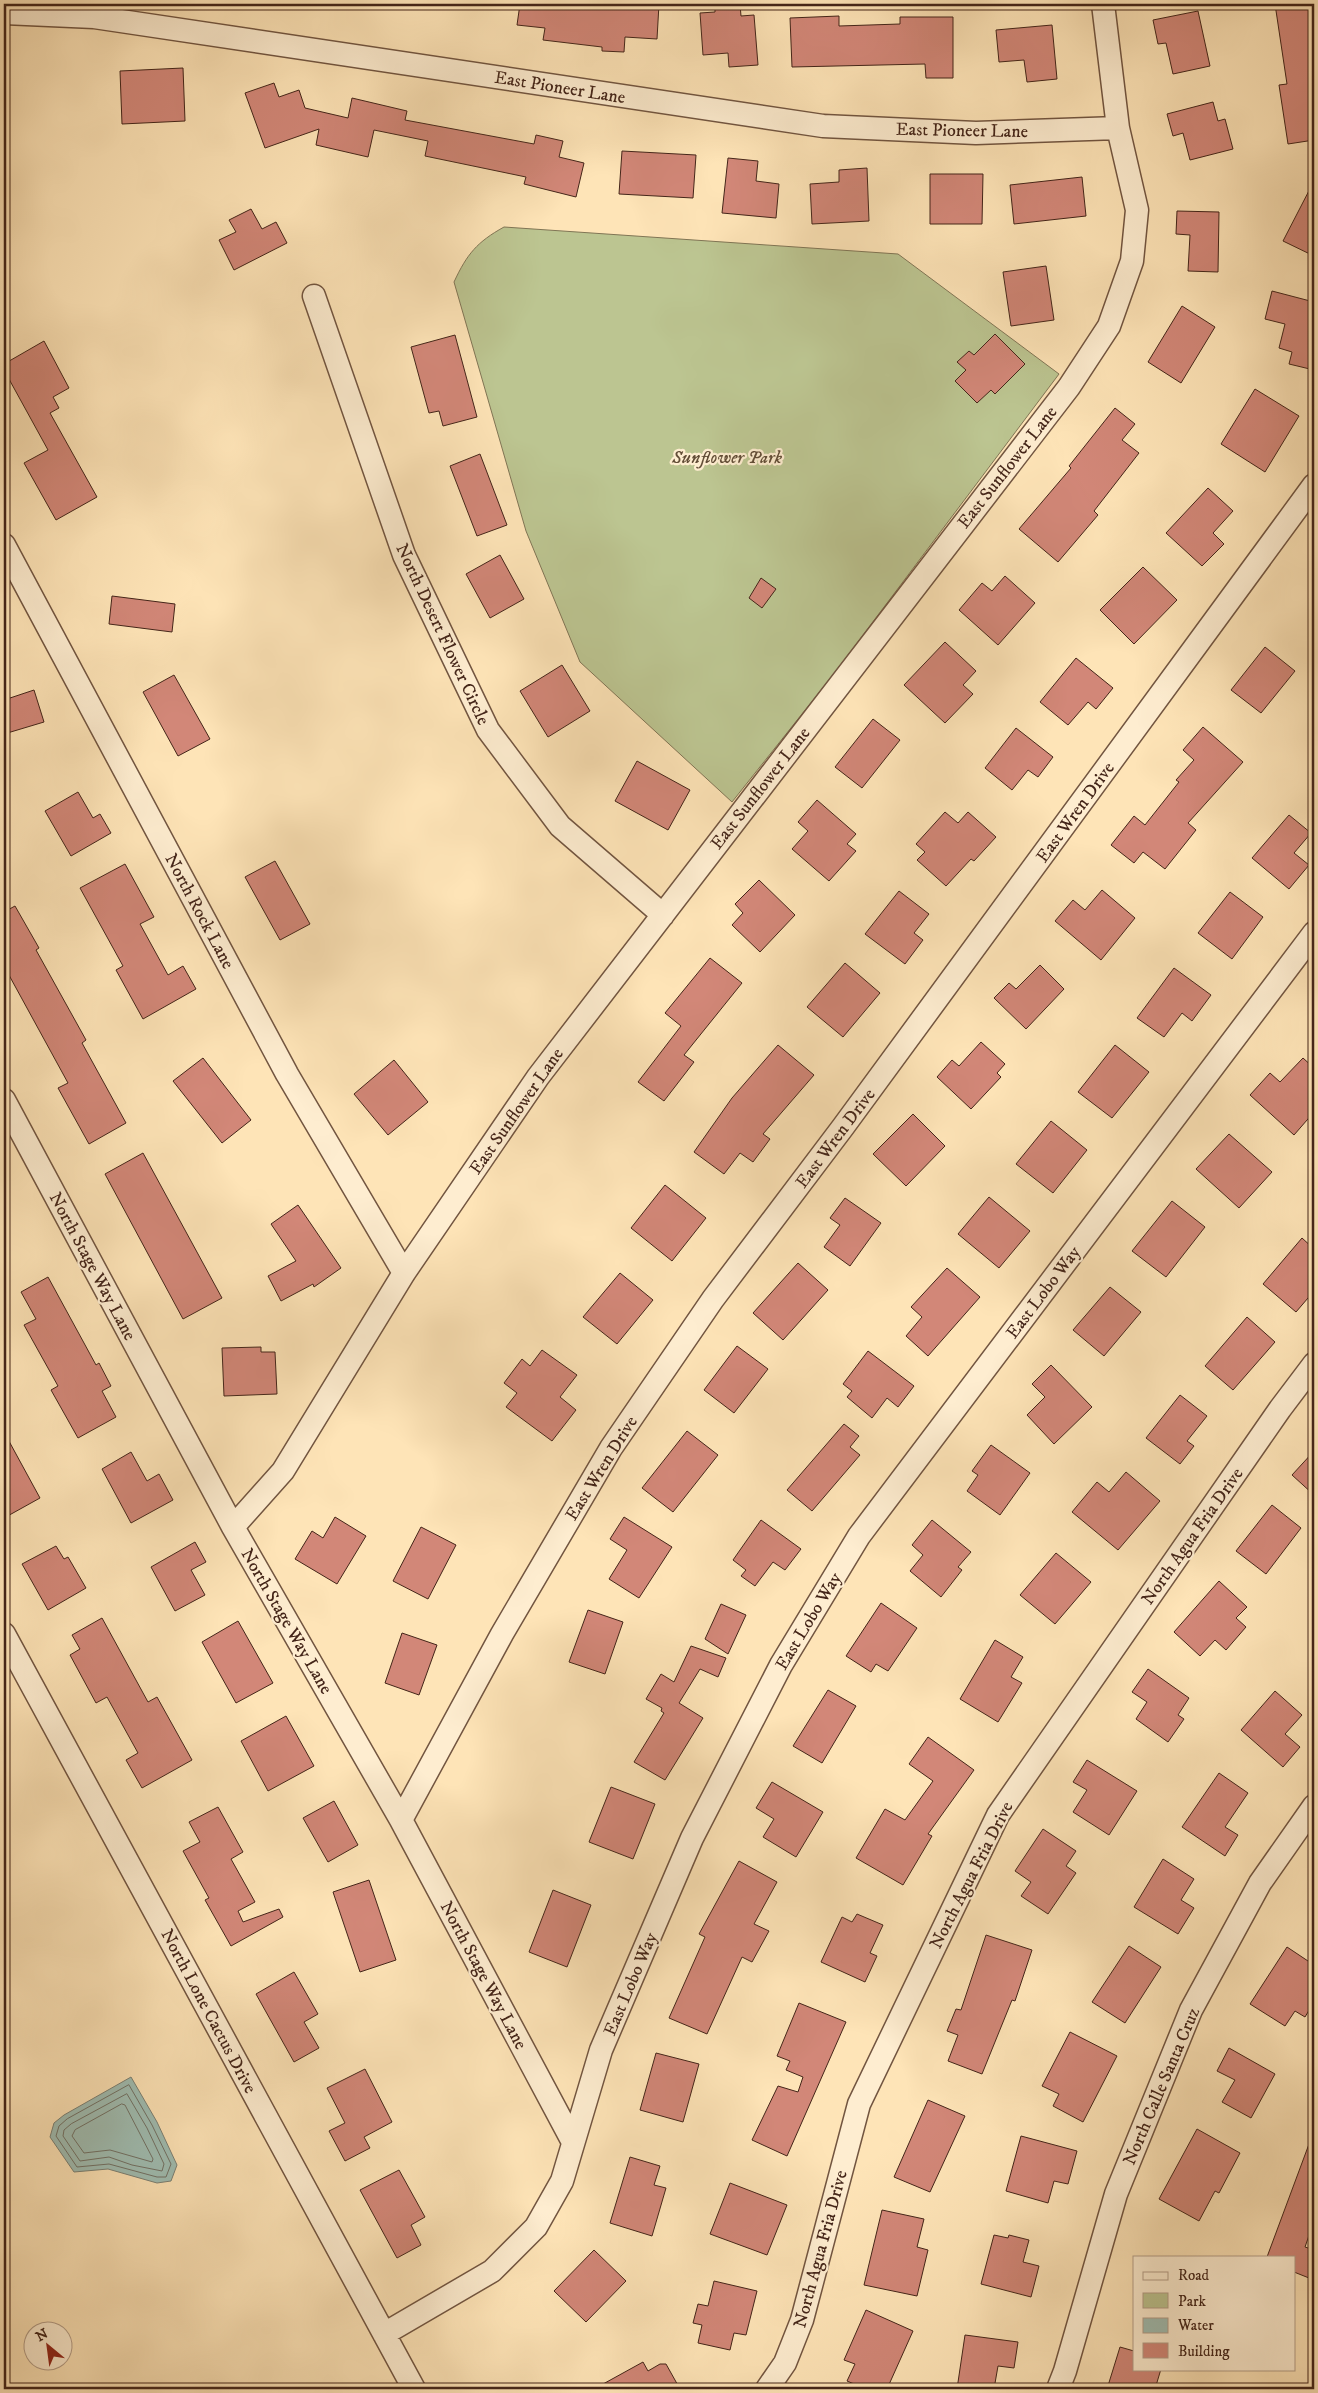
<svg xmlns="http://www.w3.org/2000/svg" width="1318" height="2393" font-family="'IM FELL DW Pica',serif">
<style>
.green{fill:#bcc591;stroke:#807555}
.water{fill:#a0beb3;stroke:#7b8175}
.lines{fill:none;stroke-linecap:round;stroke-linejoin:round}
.shore{stroke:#727266;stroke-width:1}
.building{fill:#d28778;stroke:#442519}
.street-casing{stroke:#725540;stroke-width:25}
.street{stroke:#feedd0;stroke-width:22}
.labels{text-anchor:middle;stroke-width:4.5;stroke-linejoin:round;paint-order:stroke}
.street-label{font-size:18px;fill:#442519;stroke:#feedd0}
.park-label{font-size:18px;font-style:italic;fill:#624d37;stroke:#feedd0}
</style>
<rect width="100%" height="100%" fill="#fee4b7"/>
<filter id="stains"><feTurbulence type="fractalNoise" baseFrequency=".004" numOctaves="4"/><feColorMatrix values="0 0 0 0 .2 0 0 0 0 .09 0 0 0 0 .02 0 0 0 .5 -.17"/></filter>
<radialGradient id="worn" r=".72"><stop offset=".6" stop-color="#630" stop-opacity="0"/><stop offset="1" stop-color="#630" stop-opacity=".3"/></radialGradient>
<path class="green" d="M504 227 898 254 1059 374 833 675 732 802 580 662 526 531 454 282C467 254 477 242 504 227Z"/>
<path class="water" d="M131 2077 157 2122 177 2165 171 2181 157 2183 108 2169 74 2172 50 2137 54 2123 64 2115Z"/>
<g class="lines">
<path class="shore" d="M129 2085 152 2125 171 2164 166 2177H157L109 2164 77 2167 56 2136 59 2126 67 2119Z
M127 2094 147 2128 164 2164 162 2171 132 2165 109 2157 80 2161 63 2136 64 2130 71 2124Z
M122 2104 125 2105 153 2159 152 2162 110 2150 84 2153 72 2136 75 2130Z"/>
</g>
<path class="building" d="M520 4H659L657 39 625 37 624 52 602 51V47L543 40 545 28 517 25Z
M715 4H740L741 16 754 15 758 65 729 67 728 53 703 55 700 13 715 12Z
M1275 4H1314V140L1288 144 1279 85 1287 84Z
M1198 11 1210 66 1173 74 1166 43 1158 44 1153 20Z
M839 16V26L900 24V17H953V78H926L925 64 792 67 790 18Z
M1052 25 1057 79 1027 82 1024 60 999 62 996 30Z
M183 68 185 121 122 124 120 71Z
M274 83 279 97 299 90 305 108 348 118 352 98 407 111 405 120 534 144 536 135 563 141 559 157 584 163 576 197 524 184 526 177 425 156 428 141 374 130 368 157 316 145 319 129 265 148 245 93Z
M1213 102 1218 121 1225 119 1233 149 1190 160 1183 133 1173 136 1167 114Z
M622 151 696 155 693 198 619 194Z
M728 158 758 161 756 181 779 184 776 218 722 213Z
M867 168 869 221 812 224 810 184 839 182V170Z
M930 174H983L982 224H930Z
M1082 177 1086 216 1014 224 1010 185Z
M1314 181V256L1283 241Z
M251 209 262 229 276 222 287 243 234 270 219 240 236 232 229 220Z
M1177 211 1219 212 1218 272 1188 271 1190 235 1176 234Z
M1046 266 1054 320 1011 326 1003 272Z
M1272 291 1314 302V370L1289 364 1292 352 1279 348 1285 324 1265 319Z
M1182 306 1215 327 1181 383 1148 362Z
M995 334 1025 364 995 394 991 390 977 403 955 381 966 370 957 362 969 351 974 355Z
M455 335 477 417 443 426 439 411 429 413 411 347Z
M44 341 69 388 53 397 59 408 50 413 97 497 56 520 24 463 48 450 4 370V364Z
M1255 389 1299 416 1265 472 1221 444Z
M1115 408 1135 424 1122 440 1139 453 1094 511 1098 515 1058 562 1019 529 1071 468 1069 466Z
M480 454 507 525 477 536 450 466Z
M1208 488 1233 511 1213 533 1224 544 1202 566 1166 533Z
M500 555 524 599 490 618 466 574Z
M1143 567 1177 600 1134 644 1100 610Z
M1005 576 1035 603 998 645 959 610 982 583 992 591Z
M761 578 776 589 762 608 749 598Z
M112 596 175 604 172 632 109 624Z
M945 642 976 671 963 685 973 694 945 723 904 685Z
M1265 647 1295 671 1261 713 1231 690Z
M1076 658 1113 688 1096 709 1088 702 1068 725 1040 702Z
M562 665 590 711 548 737 520 691Z
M174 675 210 739 178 756 143 692Z
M34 690 44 722 4 734V700Z
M873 719 900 740 862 788 835 767Z
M1203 727 1243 762 1188 823 1196 830 1165 869 1143 852 1134 863 1111 845 1134 816 1145 825 1179 782 1176 780 1194 760 1183 750Z
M1016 728 1053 757 1038 777 1028 770 1012 790 985 768Z
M637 761 690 790 668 830 615 801Z
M78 792 93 818 100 814 111 833 71 856 45 811Z
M817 800 856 834 847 844 856 851 829 881 792 849 808 831 798 822Z
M945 812 958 823 968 812 996 837 974 861 971 859 946 886 917 860 925 852 916 844Z
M1289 815 1311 833 1294 853 1309 865 1289 889 1252 858Z
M275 861 310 924 280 940 245 877Z
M125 864 154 917 140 924 168 975 183 966 196 989 143 1019 116 970 123 966 80 888Z
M759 880 795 915 760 952 732 925 743 913 735 904Z
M1102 890 1135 918 1101 960 1055 921 1073 900 1085 910Z
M899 891 929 914 914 933 923 940 905 964 865 934Z
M1230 892 1263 917 1232 959 1198 933Z
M15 906 39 948 36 950 86 1040 82 1043 126 1123 89 1144 58 1088 68 1083 4 966V912Z
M710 958 742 983 684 1055 694 1062 664 1101 638 1082 681 1026 665 1013Z
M845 963 880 993 843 1037 807 1007Z
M1040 965 1064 989 1026 1029 994 998 1009 983 1016 989Z
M1174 968 1211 995 1192 1021 1182 1013 1164 1037 1137 1018Z
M981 1042 1005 1064 997 1073 1001 1077 971 1109 937 1077 952 1060 959 1066Z
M778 1045 814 1075 763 1134 770 1139 753 1162 740 1153 724 1174 694 1152 732 1098Z
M1115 1045 1149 1072 1112 1118 1078 1092Z
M203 1058 251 1120 222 1143 173 1081Z
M1303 1058 1314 1068V1112L1294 1135 1250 1095 1270 1073 1280 1082Z
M394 1060 428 1102 388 1135 354 1094Z
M913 1114 945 1146 906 1186 873 1154Z
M1051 1121 1087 1150 1053 1193 1016 1164Z
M1229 1134 1272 1172 1239 1208 1196 1169Z
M143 1153 222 1298 183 1319 105 1174Z
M665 1185 706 1218 672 1261 631 1228Z
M989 1197 1030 1231 999 1268 958 1234Z
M845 1198 881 1223 850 1266 824 1247 840 1225 830 1218Z
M1172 1201 1205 1227 1166 1277 1132 1251Z
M298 1205 341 1268 314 1287 313 1284 281 1301 268 1276 296 1261 271 1224Z
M1302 1238 1314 1249V1291L1296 1312 1263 1284Z
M798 1263 828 1290 783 1340 753 1313Z
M947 1268 980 1297 928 1356 906 1336 922 1317 911 1307Z
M620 1273 653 1300 617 1344 583 1317Z
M48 1277 96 1365 99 1363 111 1386 102 1391 116 1417 78 1438 51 1390 58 1386 24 1325 36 1319 21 1292Z
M1110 1287 1141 1312 1104 1356 1073 1330Z
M1247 1317 1275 1342 1233 1390 1205 1366Z
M737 1346 768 1369 734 1413 704 1390Z
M261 1347V1352H275L277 1394 224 1396 222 1348Z
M542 1350 577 1375 560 1397 576 1410 552 1441 506 1407 517 1393 504 1383 522 1359 530 1366Z
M868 1351 914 1386 898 1407 887 1398 872 1418 847 1397 852 1391 843 1384Z
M1051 1365 1092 1407 1054 1444 1027 1415 1045 1397 1032 1384Z
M1180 1395 1207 1416 1187 1441 1194 1446 1180 1464 1146 1438Z
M844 1424 859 1436 850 1447 860 1455 812 1511 787 1490Z
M687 1431 718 1455 673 1512 642 1488Z
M4 1432 40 1498 4 1518Z
M991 1445 1030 1473 1000 1515 967 1491 978 1475 972 1471Z
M1314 1451V1495L1292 1475Z
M131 1452 147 1481 159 1474 173 1500 131 1523 102 1469Z
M1126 1472 1160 1501 1118 1550 1072 1512 1097 1482 1109 1492Z
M1272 1505 1301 1528 1266 1574 1236 1551Z
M335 1517 366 1536 337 1584 295 1559 312 1531 323 1538Z
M624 1517 672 1547 639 1598 609 1579 627 1550 610 1539Z
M761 1520 801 1549 785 1570 773 1562 755 1586 741 1576 746 1570 733 1560Z
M932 1520 971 1552 958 1567 962 1570 941 1597 910 1571 923 1555 912 1545Z
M421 1527 456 1545 428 1599 393 1581Z
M195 1542 206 1562 191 1570 205 1595 175 1611 151 1567Z
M56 1546 64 1559 68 1557 86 1588 48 1610 22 1564Z
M1056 1553 1091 1582 1055 1624 1020 1595Z
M1219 1581 1247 1607 1236 1618 1246 1627 1226 1650 1215 1640 1200 1656 1174 1632Z
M881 1603 917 1628 888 1671 876 1664 871 1672 846 1656Z
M721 1604 746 1615 728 1654 705 1639Z
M588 1610 623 1622 605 1674 569 1662Z
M102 1618 148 1702 157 1697 192 1760 142 1788 126 1760 138 1753 107 1697 96 1703 70 1655 80 1649 72 1635Z
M238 1621 273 1683 236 1703 202 1642Z
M402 1633 437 1645 419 1695 385 1683Z
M995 1640 1023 1657 1011 1677 1022 1683 998 1722 960 1699Z
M691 1646 726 1658 718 1677 700 1669 679 1703 703 1718 665 1780 634 1762 664 1713 661 1711 662 1708 646 1699 661 1674 674 1682Z
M1148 1669 1189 1698 1178 1715 1184 1719 1168 1742 1136 1719 1147 1702 1132 1692Z
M828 1690 856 1706 822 1763 793 1746Z
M1275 1691 1302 1715 1285 1734 1300 1747 1283 1767 1241 1730Z
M286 1716 314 1766 268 1791 241 1741Z
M928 1737 974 1770 928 1834 932 1836 903 1885 856 1858 885 1809 905 1820 933 1781 909 1764Z
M1087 1760 1137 1791 1109 1835 1073 1812 1087 1790 1073 1782Z
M1219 1773 1248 1793 1225 1827 1238 1835 1225 1856 1182 1827Z
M772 1782 823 1812 796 1857 763 1837 774 1819 756 1808Z
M611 1787 655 1804 633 1859 589 1842Z
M334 1801 358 1845 328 1862 303 1818Z
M218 1807 243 1852 231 1859 255 1902 238 1911 243 1922 279 1909 283 1917 231 1946 205 1900 209 1898 183 1851 200 1842 189 1822Z
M1043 1829 1076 1851 1066 1866 1076 1873 1048 1914 1021 1896 1031 1882 1015 1871Z
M1163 1859 1194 1879 1181 1900 1194 1908 1178 1934 1134 1907Z
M739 1861 777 1882 754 1924 769 1931 752 1962 742 1957 707 2034 669 2018 705 1937 699 1934Z
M369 1880 396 1960 360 1972 333 1892Z
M553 1890 591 1905 567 1967 529 1952Z
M857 1914 883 1925 870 1953 877 1956 865 1982 821 1962 842 1917 852 1922Z
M986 1935 1032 1950 1015 2001 1012 2000 982 2074 948 2061 958 2035 947 2031 956 2009 961 2010Z
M1129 1946 1161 1967 1125 2023 1092 2002Z
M1287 1947 1314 1965V2002L1305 2017 1295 2011 1285 2026 1250 2004Z
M294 1972 318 2014 304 2022 319 2048 294 2062 256 1994Z
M799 2003 846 2022 787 2156 752 2140 778 2086 798 2092 803 2077 786 2070 790 2061 777 2056Z
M1070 2032 1117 2056 1083 2122 1053 2106 1059 2094 1042 2086Z
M1229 2048 1275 2074 1251 2118 1222 2102 1235 2080 1217 2071Z
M656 2053 699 2064 683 2122 640 2110Z
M365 2069 392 2122 364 2137 370 2148 345 2161 329 2131 345 2123 327 2088Z
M928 2100 965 2116 930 2192 894 2177Z
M1197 2129 1240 2153 1219 2193 1215 2191 1199 2221 1159 2199Z
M1021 2136 1077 2151 1068 2184 1054 2181 1048 2203 1006 2191Z
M1312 2136H1314V2221L1305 2247 1314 2250V2280L1294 2272V2257H1267Z
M630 2157 660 2166 654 2185 666 2188 652 2236 610 2223Z
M399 2170 425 2217 411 2225 421 2245 397 2258 360 2190Z
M730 2183 787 2205 767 2255 710 2234Z
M882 2210 924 2219 917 2247 928 2250 917 2296 864 2285Z
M994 2235 1008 2238 1009 2235 1029 2240 1023 2262 1039 2266 1031 2297 981 2284Z
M594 2250 626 2281 586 2322 554 2291Z
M714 2281 757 2291 746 2335 734 2333 730 2350 698 2343 702 2325 693 2323 698 2304 708 2306Z
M866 2310 913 2331 887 2389H866L847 2381 855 2364 844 2360Z
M965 2335 1018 2342 1014 2368 998 2366 994 2389H957Z
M1120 2347 1134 2351V2369H1161L1155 2389H1107Z
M643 2362 648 2371 660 2364H666L680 2389H594Z"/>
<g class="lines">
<defs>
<path id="street" d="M4 13 94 17 823 126 976 133 1118 128
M314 296 404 555 488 730 560 826 663 915
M4 545 287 1074 404 1273
M4 1100 233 1527 401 1820 573 2142
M233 1527 283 1471 404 1273 538 1077 1069 387 1109 326 1132 261 1137 210 1118 128 1103 4
M4 1634 414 2389
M401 1820 502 1634 611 1448 713 1299 843 1127 1314 485
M384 2334 492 2271 536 2227 562 2181 601 2050 692 1838 781 1665 859 1536 1314 933
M767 2389 785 2363 802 2320 859 2104 998 1815 1280 1409 1314 1364
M1058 2389 1065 2371 1116 2194 1191 2010 1260 1883 1314 1806"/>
</defs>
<use href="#street" class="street-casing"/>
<use href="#street" class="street"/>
</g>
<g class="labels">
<g class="street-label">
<text transform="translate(560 87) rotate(9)" y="6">East Pioneer Lane</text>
<text transform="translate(962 130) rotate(1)" y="6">East Pioneer Lane</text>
<text transform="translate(1007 467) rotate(-52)" y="6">East Sunflower Lane</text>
<text transform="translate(443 634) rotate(65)" y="6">North Desert Flower Circle</text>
<text transform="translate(760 788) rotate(-52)" y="6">East Sunflower Lane</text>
<text transform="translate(1075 812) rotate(-54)" y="6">East Wren Drive</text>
<text transform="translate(200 911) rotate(62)" y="6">North Rock Lane</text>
<text transform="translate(516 1111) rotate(-55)" y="6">East Sunflower Lane</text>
<text transform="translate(835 1138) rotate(-53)" y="6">East Wren Drive</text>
<text transform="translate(93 1266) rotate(62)" y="6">North Stage Way Lane</text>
<text transform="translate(1043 1292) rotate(-53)" y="6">East Lobo Way</text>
<text transform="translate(601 1468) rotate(-58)" y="6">East Wren Drive</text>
<text transform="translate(1192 1536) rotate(-55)" y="6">North Agua Fria Drive</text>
<text transform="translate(287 1621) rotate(60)" y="6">North Stage Way Lane</text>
<text transform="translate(808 1621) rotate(-59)" y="6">East Lobo Way</text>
<text transform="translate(971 1875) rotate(-63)" y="6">North Agua Fria Drive</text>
<text transform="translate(484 1975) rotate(62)" y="6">North Stage Way Lane</text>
<text transform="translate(630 1984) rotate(-67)" y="6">East Lobo Way</text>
<text transform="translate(209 2011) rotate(62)" y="6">North Lone Cactus Drive</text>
<text transform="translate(1161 2086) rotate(-67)" y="6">North Calle Santa Cruz</text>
<text transform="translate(820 2249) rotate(-75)" y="6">North Agua Fria Drive</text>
</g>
<g class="park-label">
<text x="727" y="463">Sunflower Park</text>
</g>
</g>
<rect width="1318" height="2393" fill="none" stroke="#fee4b7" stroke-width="20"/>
<rect x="5" y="5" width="1308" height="2383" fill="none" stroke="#442519" stroke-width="2.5"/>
<rect x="10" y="10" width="1298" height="2373" fill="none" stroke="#442519"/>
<rect x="1133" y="2256" width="162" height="115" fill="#feedd0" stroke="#b49d87"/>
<rect x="1143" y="2272" width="25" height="8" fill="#feedd0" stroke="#b49d87"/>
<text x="1178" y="2280" font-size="15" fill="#442519">Road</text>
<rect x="1143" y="2293" width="25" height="15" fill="#bcc591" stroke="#b49d87"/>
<text x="1178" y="2306" font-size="15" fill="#442519">Park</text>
<rect x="1143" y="2318" width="25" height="15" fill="#a0beb3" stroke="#b49d87"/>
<text x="1178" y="2330" font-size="15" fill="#442519">Water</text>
<rect x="1143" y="2343" width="25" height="15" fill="#d28778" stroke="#b49d87"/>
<text x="1178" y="2356" font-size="15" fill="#442519">Building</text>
<g transform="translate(48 2346) rotate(331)"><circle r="24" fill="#feedd0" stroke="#b49d87"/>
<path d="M0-4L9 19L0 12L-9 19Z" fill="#8f2418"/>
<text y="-8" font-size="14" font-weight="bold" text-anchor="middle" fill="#442519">N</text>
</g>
<rect width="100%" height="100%" filter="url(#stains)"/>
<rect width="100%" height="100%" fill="url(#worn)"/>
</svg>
